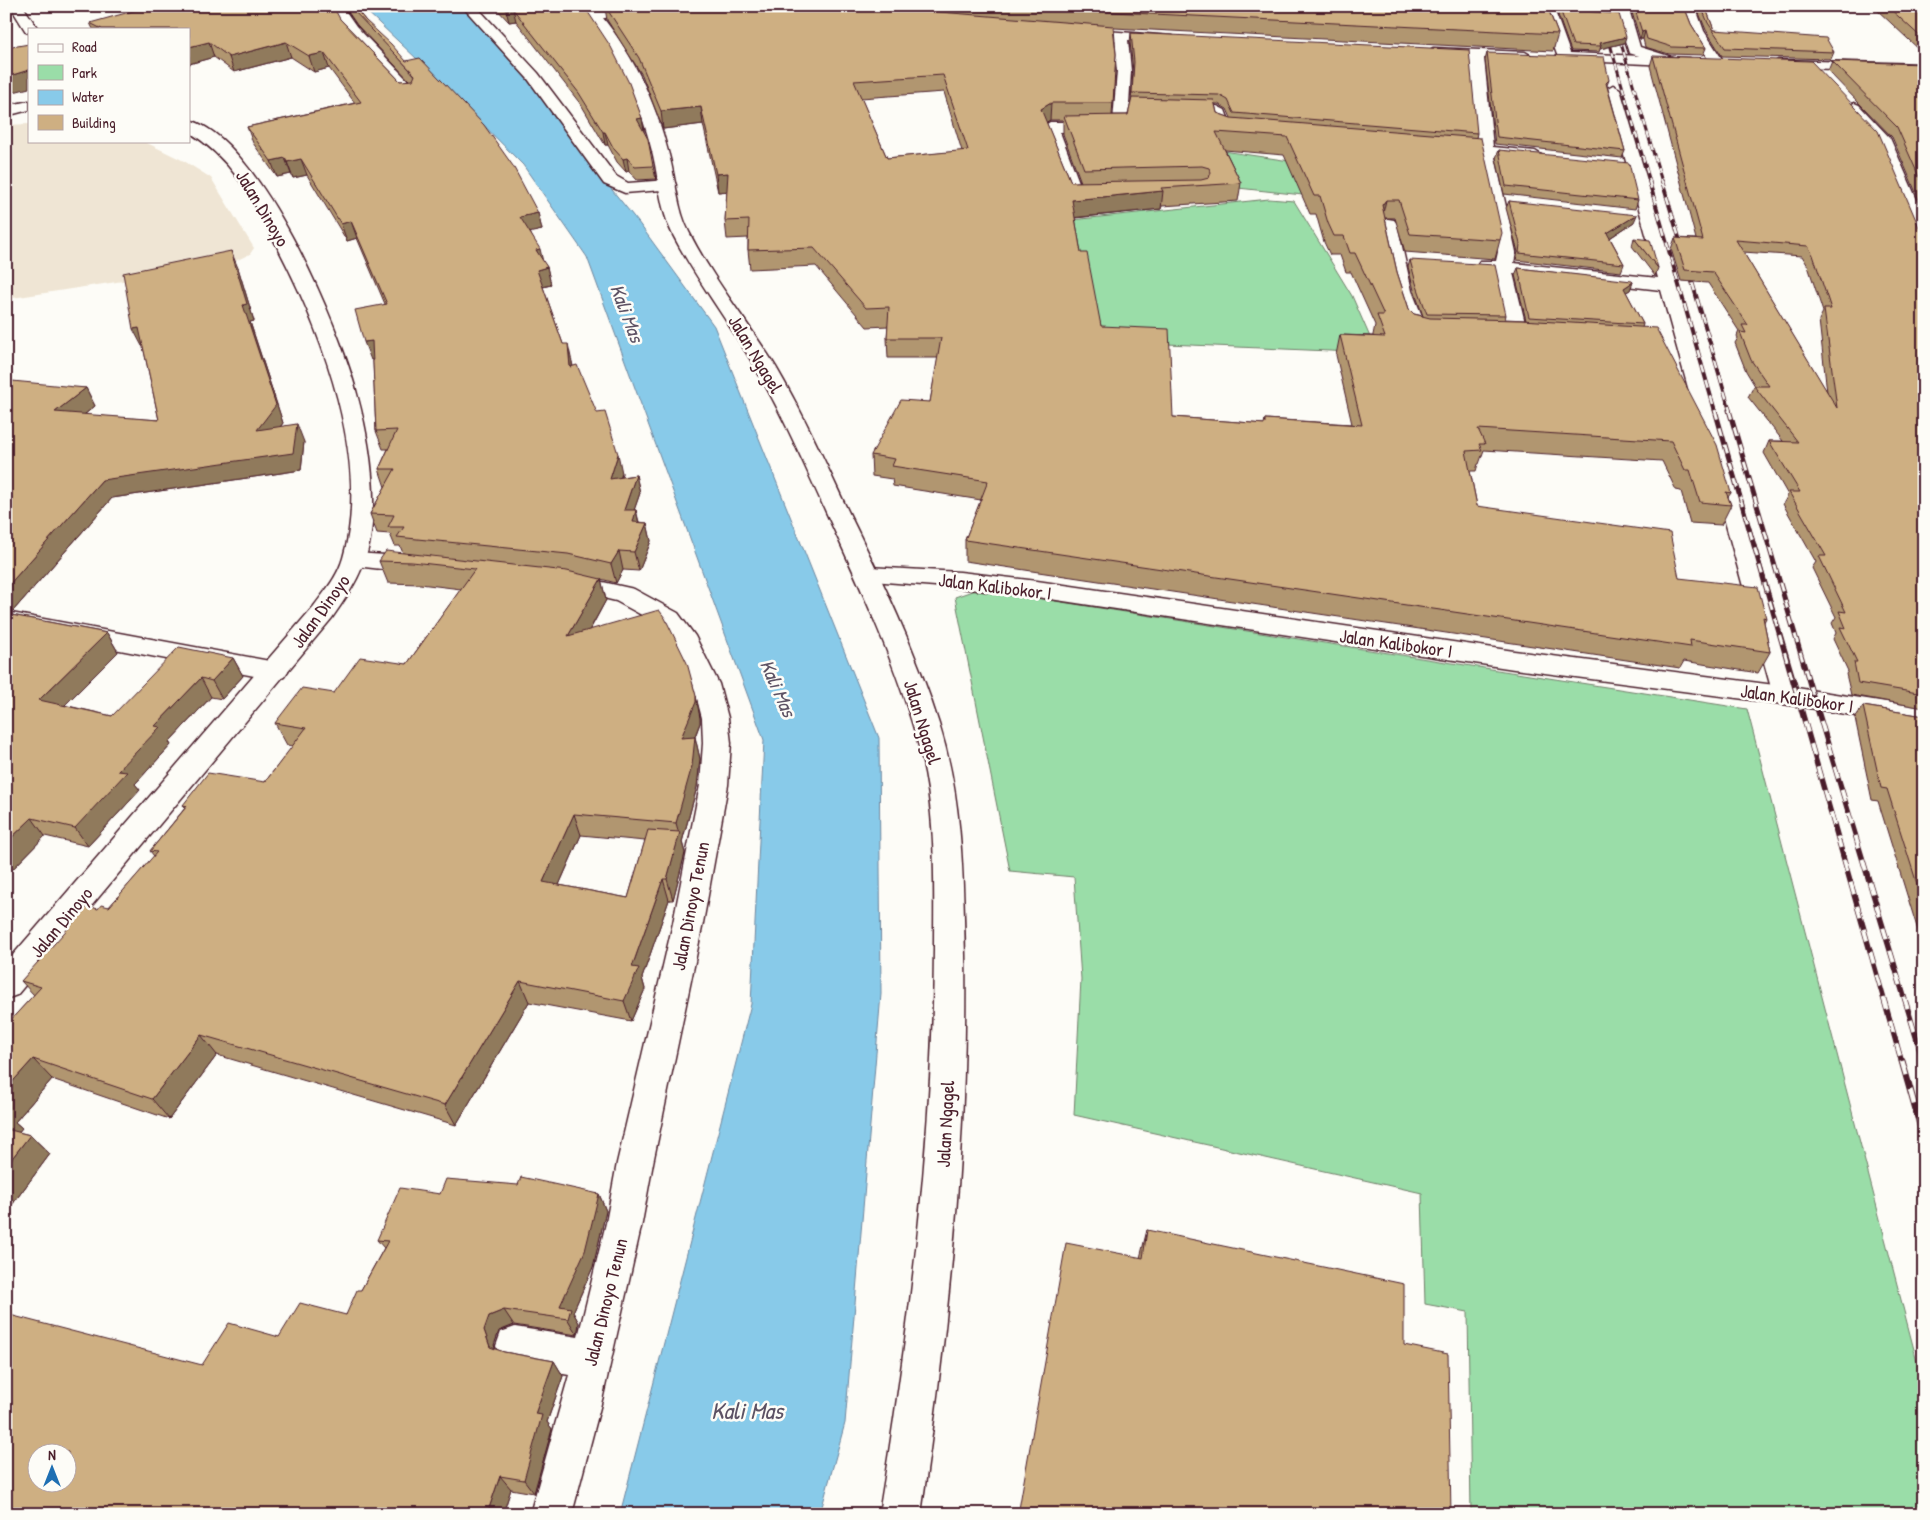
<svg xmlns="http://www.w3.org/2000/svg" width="1930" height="1520" font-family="'Patrick Hand',sans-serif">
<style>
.built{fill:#efe5d4}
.green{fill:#9adda8;stroke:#727e6a}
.water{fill:#88cae9;stroke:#6f869d}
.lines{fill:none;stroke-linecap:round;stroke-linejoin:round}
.street-casing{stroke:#4a1f2b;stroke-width:3}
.secondary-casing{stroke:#4a1f2b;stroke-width:3}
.highway-casing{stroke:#4a1f2b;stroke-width:3}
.street{fill:#fdfcf7;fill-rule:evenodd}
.secondary{fill:#fdfcf7;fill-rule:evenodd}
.highway{fill:#fdfcf7;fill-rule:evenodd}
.rail-far4-casing{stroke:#4a1f2b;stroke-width:3}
.rail-far3-casing{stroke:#4a1f2b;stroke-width:4}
.rail-far2-casing{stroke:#4a1f2b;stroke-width:5}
.rail-far1-casing{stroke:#4a1f2b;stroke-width:5.5}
.rail-casing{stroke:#4a1f2b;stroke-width:7}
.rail-far4{stroke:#fdfcf7;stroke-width:2;stroke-dasharray:6;stroke-linecap:butt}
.rail-far3{stroke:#fdfcf7;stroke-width:2.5;stroke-dasharray:8;stroke-linecap:butt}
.rail-far2{stroke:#fdfcf7;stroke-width:3;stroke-dasharray:9;stroke-linecap:butt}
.rail-far1{stroke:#fdfcf7;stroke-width:4;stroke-dasharray:12;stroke-linecap:butt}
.rail{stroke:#fdfcf7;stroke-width:5;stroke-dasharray:15;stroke-linecap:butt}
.wall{fill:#b19670;stroke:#4a1f2b;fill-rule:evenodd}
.shaded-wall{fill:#907a5b;stroke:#4a1f2b}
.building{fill:#ceaf82;stroke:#4a1f2b;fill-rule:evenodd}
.labels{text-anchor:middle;stroke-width:5;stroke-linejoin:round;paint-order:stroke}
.street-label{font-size:19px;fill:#4a1f2b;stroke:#fdfcf7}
.water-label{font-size:20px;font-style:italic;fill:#5d5264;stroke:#fdfcf7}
.near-water-label{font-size:24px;font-style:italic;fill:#5d5264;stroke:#fdfcf7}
</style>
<rect width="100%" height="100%" fill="#fdfcf7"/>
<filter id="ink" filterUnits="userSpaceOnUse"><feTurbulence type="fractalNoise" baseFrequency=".02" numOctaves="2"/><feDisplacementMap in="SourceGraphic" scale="10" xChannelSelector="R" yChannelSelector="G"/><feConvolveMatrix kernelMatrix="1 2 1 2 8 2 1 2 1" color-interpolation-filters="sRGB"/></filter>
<g filter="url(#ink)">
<path class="built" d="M29 124V141H143L184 161 211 178 254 248 250 254 227 265 6 299V125Z"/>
<path class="green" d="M1130 137 1303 163 1442 210 1238 188Z
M1269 199 1294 201 1352 296 1377 353 1097 341 978 230Z
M978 589 1747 709 1924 1388V1514H1471L1468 1312 1425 1304 1422 1193 1074 1115 1081 979 1074 877 1010 871 955 597Z"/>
<path class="water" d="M361 6H461L465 10 560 117 596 170 638 222 714 326 879 738 881 994 845 1423 820 1514H620L751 1004 764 740 587 257 523 165 437 78Z"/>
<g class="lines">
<defs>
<path id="street" d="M329 6H342L356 26 416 89 418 92 416 95H406L346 32Z
M462 6H476L538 73 616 176 628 183 668 180 674 181 676 185 674 189 625 193 604 184 528 79Z
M643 6H693L687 10 594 19 587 15 594 11Z
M1614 6H1628L1640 47 1675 58 1677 61 1675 64 1670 65 1629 53Z
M1681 6H1695L1704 31 1724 62 1722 65H1712L1690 31Z
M1079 29 1173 36 1175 39 1168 43 1128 40 1131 71 1129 104 1217 106 1225 110 1230 123 1252 127 1254 130 1246 135 1217 130 1213 115 1129 113 1126 130 1060 132 1082 190 1080 194H1068L1042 127 1050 122H1113L1117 71 1114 40 1074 36 1072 33 1074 30Z
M1433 48 1525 52 1532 56 1525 60 1484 58 1493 147 1535 151 1543 156 1535 161 1495 157 1516 252 1514 263 1658 278 1606 89 1613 85 1620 89 1799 695 1795 701 1786 704 1777 701 1773 695 1661 290 1513 273 1526 327 1522 335H1508L1505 331 1506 327 1494 271 1480 269 1477 265 1480 261H1496L1498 252 1486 200 1478 155 1446 152 1438 147 1446 142 1477 145 1469 58 1428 55 1426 52Z
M1854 103 1859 105 1890 138 1924 216V242L1918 241 1915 237 1875 140 1846 108Z
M1388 219 1394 220 1397 224 1412 291 1426 326 1423 330H1409L1394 291 1379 224 1382 220Z
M355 553 416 557 424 560 428 565 424 570 416 573 347 565 343 560 347 555Z
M567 574 634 589 678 613 695 636 719 684 728 718 731 743 728 785 703 923 653 1163 642 1223 603 1396 572 1514H530L569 1375 515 1365 501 1360 496 1346 501 1332 515 1327 578 1337 606 1223 617 1163 673 923 700 785 703 743 702 718 693 684 671 639 660 625 616 601 558 587 555 582 558 577Z
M6 612 275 662 284 665 288 671 284 677 275 680 6 628Z"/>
<path id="secondary" d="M10 6H23L38 29H29V33L26 32Z
M1539 6H1553L1570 53 1690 58 1697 62 1690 66 1559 60Z
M1778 60 1924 64V72L1773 67 1771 64Z
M29 101V110L6 116V106Z
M189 120C260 138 340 328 357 394 369 438 377 488 371 533 367 567 351 591 332 618L17 995 6 999V963L314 606C325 591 338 576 343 558 371 462 323 335 279 250 254 202 236 162 189 132Z
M868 567 960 572 1037 581 1514 651 1797 688 1924 708V727L1797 706 1514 669 1037 597 960 588 860 580 856 575 860 570Z"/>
<path id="highway" d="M580 6H593C631 49 655 100 669 155 676 180 677 209 689 232 713 280 748 322 776 367 803 413 825 462 848 511 882 580 916 650 939 724 963 800 963 876 965 955 968 1142 948 1328 921 1514H879C910 1327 933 1139 934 949 934 883 937 815 920 750 898 668 862 590 826 512 804 464 783 415 756 369 730 323 696 280 672 233 660 209 659 181 653 155 639 97 616 53 580 6Z"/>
</defs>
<use href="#street" class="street-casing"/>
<use href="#secondary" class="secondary-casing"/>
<use href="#highway" class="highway-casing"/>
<use href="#street" class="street"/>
<use href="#secondary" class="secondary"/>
<use href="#highway" class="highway"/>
<defs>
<path id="rail-far4" d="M1599 6 1650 182
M1610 6 1662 182"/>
<path id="rail-far3" d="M1649 181 1715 411
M1662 181 1683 251
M1688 268 1730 411"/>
<path id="rail-far2" d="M1715 410 1798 699
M1729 410 1814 699"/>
<path id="rail-far1" d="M1798 698 1902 1063
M1814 698 1924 1063"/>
<path id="rail" d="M1902 1061 1924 1139
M1923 1061 1924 1064"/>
</defs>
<use href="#rail-far4" class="rail-far4-casing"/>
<use href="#rail-far3" class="rail-far3-casing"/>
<use href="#rail-far2" class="rail-far2-casing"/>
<use href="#rail-far1" class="rail-far1-casing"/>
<use href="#rail" class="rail-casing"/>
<use href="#rail-far4" class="rail-far4"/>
<use href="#rail-far3" class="rail-far3"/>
<use href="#rail-far2" class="rail-far2"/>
<use href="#rail-far1" class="rail-far1"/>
<use href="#rail" class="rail"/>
</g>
<path class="wall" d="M344 6H354L365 20 538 213 542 230 530 232 543 262 547 267 551 285 543 287 563 344 572 362 573 366 622 473 621 477 636 475 640 493 634 510H636L639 522 647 523 651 541 639 571 623 570 616 583 601 579 606 600 590 630 696 696 700 718V723L695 737 700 759 697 787 682 842 685 853 673 900H669L642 978 645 989 631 1021 529 1002 456 1125 217 1055 169 1119 52 1079 15 1122 22 1128 18 1132 30 1135 50 1154 6 1213V1025L34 995 21 981 98 909 109 907 154 856 150 851 185 808 183 805 265 782 293 746 287 745 275 723 334 693 407 664 461 589 420 584 388 583 379 561 403 553 400 546H395L390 534 377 533 370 514 385 487 379 469 388 449H383L376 431 373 360H371L385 304 357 238 347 241 307 175 293 178 291 174 277 177 253 143 247 127 355 103 329 68 314 72 291 57 234 72 214 57 189 64V29H93L90 23 340 19 400 81H410L357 25ZM581 835 645 841 628 898 559 885Z
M488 6H584L642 118 644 131 653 166 656 179 637 180 629 171 626 172 617 162 608 145H605L582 106 516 21 509 22 495 7 491 8Z
M595 6H895L896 7 902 9 899 6H1547L1558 34 1553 51 1114 28 1116 54 1112 115H1128L1131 102 1133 71 1130 42 1131 33 1477 133 1476 138 1500 240 1495 259 1405 252 1395 218H1385L1397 272 1409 309 1414 314 1423 316 1414 290 1408 267 1410 260 1506 315 1505 319 1526 320 1515 275 1518 268 1633 282 1630 290 1626 292 1643 324 1642 328 1731 493 1728 497 1731 505 1721 525 1690 523 1681 491 1676 490 1662 461 1484 450 1479 464H1478L1476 471H1470L1477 506 1679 578 1766 618 1764 622 1770 652 1758 673 1684 661 1680 668 965 561V540L981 500 893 486 892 479 872 476 871 455 930 402 938 358H888L887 338 888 326 867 327 816 266 750 269 748 250V238L727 239 725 221 727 191 718 192 703 124 663 129 642 75 607 20 605 8 598 9ZM944 92 962 151 887 158 861 98ZM1215 104H1218L1227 109 1231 118 1217 113ZM1050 120H1063V134L1081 182H1071L1046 122ZM1225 150 1284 155 1310 214H1316L1324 242 1330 255H1340L1346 272H1351L1375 325 1373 335V336L1340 335 1336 355 1352 424 1265 419 1264 424 1173 417 1101 326 1081 253 1075 218 1161 209 1162 206 1238 201 1241 183Z
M1630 6H1684L1691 24 1706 48 1703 55 1669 54 1645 47 1643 39H1640Z
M1696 6H1705L1714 30 1834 52 1831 59 1722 56 1706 30Z
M1877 6H1924V54L1876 9Z
M1560 9 1624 43 1600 49 1599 52 1571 51 1558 15Z
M1487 53 1609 80 1607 85 1625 151 1622 158 1495 144 1485 60Z
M1653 56 1919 227 1924 232V361H1922L1924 365V708L1851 695 1846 674 1848 671 1833 639 1836 633 1832 623 1836 617 1812 568 1816 562 1783 504 1788 495 1764 453 1769 441H1783L1748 397 1754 386H1755L1746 371 1735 343 1738 338 1737 336 1739 331 1708 283 1681 281 1671 249 1675 238 1696 239 1650 66ZM1743 252 1802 256 1808 266 1823 312 1819 320 1827 392Z
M1832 61 1924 64V211L1892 137 1828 71Z
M1499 150 1638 200 1635 209 1504 194 1496 158Z
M1509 201 1634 222 1610 238 1624 264 1621 272 1516 260 1518 252 1506 208Z
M1634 238 1658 268 1655 276 1632 246Z
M238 268 254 321 250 322 283 423 280 427 304 442 301 470 112 498 13 611H6V387L86 388 95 406 84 415 159 420 143 346H142Z
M6 614 107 633 118 652 64 705 112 716 233 658 243 676 222 699 211 697 169 742 171 745 135 784 140 790 88 846 45 836 6 876Z
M1863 706 1924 716V950L1878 801 1872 800 1855 718Z
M440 1194H599L606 1211 593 1267 573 1312 579 1323 577 1335 514 1325 499 1331 494 1345 495 1349 504 1352 554 1361 563 1376 547 1422 552 1429 534 1493 511 1489 503 1514H6L202 1365 279 1337 346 1315 361 1290 384 1248 377 1240Z
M1147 1230 1404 1345 1451 1514H1018L1019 1509 1140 1258Z"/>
<path class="shaded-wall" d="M597 6H604L605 8 598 9Z
M513 9 516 21 509 22 506 10Z
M1645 31 1643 39H1640L1642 32Z
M1626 37 1624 43 1600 49 1601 46 1600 43Z
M209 42 214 57 189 64V47Z
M286 42 291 57 234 72 229 57Z
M324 53 329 68 314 72 309 56Z
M29 70V88L6 94V77Z
M1051 103 1050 120 1040 126 1041 109Z
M701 107 703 124 663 129 661 111Z
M642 118 644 131H640L637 119Z
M603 132H605L608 145H605Z
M285 158 291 174 277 177 271 161Z
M627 158 629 171 626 172 623 159Z
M301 159 307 175 293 178 287 162Z
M728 173 730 191 718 192 716 174Z
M1163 191 1161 209 1071 218 1072 200Z
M1386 200 1382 218V205Z
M538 213 542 230 524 234 520 217Z
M1637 215 1634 222 1605 241 1607 233Z
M351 221 357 238 347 241 341 224Z
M540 249 544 266 536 250Z
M231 251 238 268 254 321 250 322 283 423 264 448 257 430 243 305Z
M547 267 551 285 541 287 537 270Z
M1633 282 1630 290 1621 295 1624 288Z
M139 328 147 345 142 346 133 329Z
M372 341 378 359 371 360 364 342Z
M568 344 572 362 574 385 570 367Z
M1923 351H1924V361L1916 362 1919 356Z
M86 388 95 406 65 430 55 412Z
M297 424 304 442 301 470 112 498 13 611 6 601V588L102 480Z
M618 454 622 473 614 498 610 479Z
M636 475 640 493 628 528 624 510Z
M636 510 640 529 633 522Z
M647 523 651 541 639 571 634 552Z
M619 551 623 570 616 583 611 564Z
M601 579 606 600 574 658 568 636Z
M107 633 118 652 52 718 39 700Z
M233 658 243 676 222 699 212 681Z
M201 678 211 697 169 742 171 745 135 784 140 790 88 846 75 828 118 771 155 726Z
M696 696 700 718V723L686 759 681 738Z
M695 737 700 759 697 787 682 842 685 853 673 900 667 879 679 834 676 823Z
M574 814 581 835 551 903 543 882Z
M32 818 45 836 6 876V843Z
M663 879 669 900 642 978 645 989 631 1021 624 1001 632 967Z
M520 981 529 1002 456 1125 445 1105Z
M201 1035 217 1055 169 1119 152 1099Z
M33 1059 52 1079 15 1122 22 1128 9 1145 6 1142V1089Z
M30 1135 50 1154 6 1213V1166Z
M599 1194 606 1211 593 1267 573 1312 579 1323 577 1335 560 1306Z
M504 1310 514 1325 499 1331 494 1345 500 1362 490 1347 484 1330 489 1316Z
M554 1361 563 1376 547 1422 552 1429 534 1493 524 1480 535 1414Z
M500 1476 511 1489 503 1514H487Z"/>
<path class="building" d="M151 6H333L340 19 400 81 413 80 415 75 353 10 350 6H354L365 20 391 44 406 61 420 58 484 125 513 166 538 213 520 217 540 249 536 250 547 267 537 270 563 344H568L570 367 577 365 597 413 605 412 618 454 610 479 636 475 624 510H636L633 522 647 523 634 552 619 551 611 564 568 554 397 537 404 527H388L394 515 370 514 395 469H379L397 430 376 431 372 341 364 342 355 310 387 304 351 221 341 224 301 159 287 162 285 158 271 161 247 127 361 102 324 53 309 56 286 42 229 57 209 42 189 47V29H102L90 23Z
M502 6H584L611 47 629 83 642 118 637 119 648 139 653 166 635 167 627 158 623 159 614 149 605 132H603L579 93 513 9 506 10Z
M605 6H895L896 7 902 9 1113 26 1116 54 1113 103H1051L1041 109 1071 182 1201 180 1209 178 1211 172 1209 168 1202 166 1084 169 1064 116 1128 115 1132 98 1214 100 1217 113 1231 118 1481 138 1502 233 1500 240 1410 234 1399 200H1386L1382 205 1397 272 1409 309 1414 314 1430 318 1521 320 1656 328 1717 445 1731 493 1726 492 1731 505 1700 502 1690 470H1685L1671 441 1478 429 1485 444H1479L1482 450 1466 451 1477 506 1670 533 1679 578 1758 587 1766 618 1763 617 1770 652 1690 640 1691 647 965 540 988 481 892 466 895 459 871 455 901 400 930 402 941 338H887L889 307 866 308 814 248 748 250 749 220 725 221 728 173 716 174 701 107 661 111 639 58ZM943 75 968 150 887 158 854 81ZM1216 132 1287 137 1314 196H1320L1328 223 1334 236H1344L1350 253H1355L1384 315H1377L1385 337 1340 335 1362 425 1265 419V424L1173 417 1169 329 1101 326 1087 253H1081L1072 200 1163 191 1161 188 1241 183Z
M1022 6H1547L1558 34 1072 10Z
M1634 6H1684L1691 24 1706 48 1672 47 1647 39 1645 31 1642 32Z
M1701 6H1705L1714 30 1826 38 1834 52 1725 48 1708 23Z
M1887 6H1924V40Z
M1560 9 1619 14 1626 37 1600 43 1601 46 1573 45Z
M1131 33 1469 50 1477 133 1234 113 1228 100 1219 95 1132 93 1134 62Z
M29 44V70L6 77V48Z
M1487 53 1604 57 1609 80 1606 83 1625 151 1497 137Z
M1653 56 1811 61 1878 131 1919 227 1924 232V351L1919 356 1924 365V694L1858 683 1854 662H1857L1840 627 1846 628 1839 611 1846 612 1819 556H1826L1789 492H1800L1769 441 1798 442 1754 386H1769L1751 360 1740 332 1746 333 1742 325H1748L1713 272 1685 270 1675 238 1703 240ZM1736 240 1808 246 1813 255 1831 309H1824L1837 408Z
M1832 61 1924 64V188L1897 127Z
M1499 150 1629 163 1638 200 1506 186Z
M1509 201 1637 215 1607 233 1624 264 1519 253 1520 244Z
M1634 238 1650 240 1658 268Z
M231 251 247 304 243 305 276 405 257 430 297 424 293 453 102 480 6 588V387L12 381 86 388 55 412 159 420 139 328 133 329 123 273Z
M1410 260 1495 265 1506 315 1427 314 1416 283Z
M1518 268 1632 281 1633 282 1624 288 1643 324 1529 317Z
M386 551 567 571 601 579 568 636 659 610 665 618 687 663 696 696V702L681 738 695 737 692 766 676 823 574 814 543 882 628 898 648 830 680 832 667 879H663L632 967 639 968 624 1001 520 981 445 1105 201 1035 152 1099 33 1059 6 1089V1025L41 987 21 981 88 906 98 909 101 905 109 907 157 852 150 851 187 806 183 805 208 773 265 782 306 728 275 723 302 688 334 693 360 657 407 664 475 569 412 562 379 561Z
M6 614 107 633 39 700 112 716 179 647 233 658 212 681 201 678 155 726 160 727 118 771 127 772 75 828 32 818 6 843Z
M1863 706 1924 716V906L1887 789 1881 788Z
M6 1129 30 1135 6 1166Z
M521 1177 599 1194 585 1251 560 1306 571 1308 568 1319 504 1310 489 1316 484 1330 490 1347 504 1352 554 1361 535 1414 542 1415 524 1480 500 1476 487 1514H6V1314L202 1365 229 1323 279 1337 300 1303 346 1315 357 1290H361L388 1241 377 1240 400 1188 440 1194 446 1179 518 1185ZM38 1452H68V1482H38Z
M1147 1230 1404 1284V1345L1448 1354 1451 1514H1039L1019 1509 1066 1243 1143 1258Z"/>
</g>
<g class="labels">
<g class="street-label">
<text transform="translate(263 208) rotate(59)" y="7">Jalan Dinoyo</text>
<text transform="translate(756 354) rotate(59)" y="7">Jalan Ngagel</text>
<text transform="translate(995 586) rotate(7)" y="7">Jalan Kalibokor I</text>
<text transform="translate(320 611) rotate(-54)" y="7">Jalan Dinoyo</text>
<text transform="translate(1396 643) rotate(8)" y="7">Jalan Kalibokor I</text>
<text transform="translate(1797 698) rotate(8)" y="7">Jalan Kalibokor I</text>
<text transform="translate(923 722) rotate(73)" y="7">Jalan Ngagel</text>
<text transform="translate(690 906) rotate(-79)" y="7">Jalan Dinoyo Tenun</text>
<text transform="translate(61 922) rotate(-50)" y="7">Jalan Dinoyo</text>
<text transform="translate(945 1124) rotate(-87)" y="7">Jalan Ngagel</text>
<text transform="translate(605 1302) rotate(-76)" y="7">Jalan Dinoyo Tenun</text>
</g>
<g class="water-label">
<text transform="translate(627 313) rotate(69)" y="7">Kali Mas</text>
<text transform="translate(778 688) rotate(66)" y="7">Kali Mas</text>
</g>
<g class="near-water-label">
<text x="747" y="1419">Kali Mas</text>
</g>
</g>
<rect width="1930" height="1520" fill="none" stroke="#fdfcf7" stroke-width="25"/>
<rect x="12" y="12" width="1905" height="1495" fill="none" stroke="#4a1f2b" stroke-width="2" filter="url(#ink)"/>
<rect x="28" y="28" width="162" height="115" fill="#fdfcf7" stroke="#b5a4a5"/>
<rect x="38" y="44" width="25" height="8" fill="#fdfcf7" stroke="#b5a4a5"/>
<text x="72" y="52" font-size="15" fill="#4a1f2b">Road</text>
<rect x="38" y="65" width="25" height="15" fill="#9adda8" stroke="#b5a4a5"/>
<text x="72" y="78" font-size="15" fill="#4a1f2b">Park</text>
<rect x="38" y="90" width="25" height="15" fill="#88cae9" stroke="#b5a4a5"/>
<text x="72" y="102" font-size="15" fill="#4a1f2b">Water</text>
<rect x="38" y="115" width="25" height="15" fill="#ceaf82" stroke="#b5a4a5"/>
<text x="72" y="128" font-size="15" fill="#4a1f2b">Building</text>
<g transform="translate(52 1468)"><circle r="24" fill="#fdfcf7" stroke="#b5a4a5"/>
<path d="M0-4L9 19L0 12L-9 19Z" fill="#1f6fb2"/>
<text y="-8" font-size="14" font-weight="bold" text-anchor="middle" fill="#4a1f2b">N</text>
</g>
</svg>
